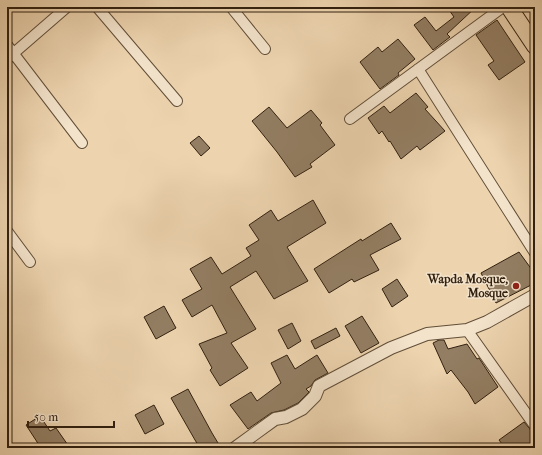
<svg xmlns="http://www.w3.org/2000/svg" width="542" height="455" font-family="'IM FELL French Canon',serif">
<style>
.building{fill:#937e63;stroke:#322110}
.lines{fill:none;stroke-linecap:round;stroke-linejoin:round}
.minor-casing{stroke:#614e38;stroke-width:12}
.tertiary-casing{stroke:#614e38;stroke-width:14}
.trunk-casing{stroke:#322110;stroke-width:18}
.minor{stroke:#f3e3cb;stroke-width:10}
.tertiary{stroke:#f3e3cb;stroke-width:12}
.trunk{stroke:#edd4af;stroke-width:16}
.poi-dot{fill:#8f2418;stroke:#f3e3cb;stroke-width:1.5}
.labels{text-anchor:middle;stroke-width:3;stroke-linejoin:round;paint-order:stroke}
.poi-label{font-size:12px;font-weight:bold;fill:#322110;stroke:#f3e3cb;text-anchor:end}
</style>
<rect width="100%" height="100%" fill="#edd4af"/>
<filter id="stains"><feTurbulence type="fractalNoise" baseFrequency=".005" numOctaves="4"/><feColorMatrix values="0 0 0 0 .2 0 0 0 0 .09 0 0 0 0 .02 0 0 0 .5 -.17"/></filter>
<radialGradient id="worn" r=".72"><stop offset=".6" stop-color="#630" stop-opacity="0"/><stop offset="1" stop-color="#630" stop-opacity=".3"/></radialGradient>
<path class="building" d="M447 7H476L447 34 450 37 433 50 414 25 425 17 436 31 454 17Z
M497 20 525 62 499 80 488 65 494 61 476 35Z
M398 39 415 59 398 73 399 75 380 89 360 62 378 47 382 52Z
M416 93 428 107 425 109 445 131 420 150 417 146 401 159 390 141 389 142 382 131 379 134 368 118 384 106 390 113Z
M269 107 287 128 311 110 322 123 320 125 335 145 310 164 312 167 295 177 277 152 252 121Z
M199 136 210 148 201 156 190 143Z
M313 200 326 223 287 247 308 281 274 299 256 271 230 287 256 329 231 343 248 368 220 386 210 370 212 368 199 344 227 333 212 305 192 317 182 300 202 289 190 269 211 257 222 274 251 256 246 248 259 240 249 225 271 210 278 221Z
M391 223 401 239 370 255 379 270 354 282 352 279 329 293 314 269 361 239 362 241Z
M519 252 535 274V283L496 303 481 273Z
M397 279 408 296 392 307 382 289Z
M164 306 176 328 156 339 144 317Z
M362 316 379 343 361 353 345 326Z
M292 323 301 341 288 349 278 330Z
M336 328 340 336 315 349 311 341Z
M439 340H444L448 349 467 344 477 359 479 358 498 387 475 404 468 392 451 370 447 374 433 343Z
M287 355 295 369 317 355 328 373 315 380 311 386 306 389 309 392 298 403 284 410 271 413 248 429 230 405 251 392 257 401 281 383 271 363Z
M188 389 212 433 221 448H200L195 440 171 398Z
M154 405 164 424 145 434 135 415Z
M40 416 50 431 56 428 70 448H41L26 425Z
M524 422 535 435V445L531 448H505L499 440Z"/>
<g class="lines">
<defs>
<path id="minor" d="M97 7 177 101
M231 7 265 49
M7 45 82 143
M7 59 67 7
M418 69 535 253
M350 119 503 7
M7 231 30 262
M467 330 535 426"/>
<path id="tertiary" d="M235 448 275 419 286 417 302 409 315 396 319 386 391 348 427 334 467 330 487 322 535 295"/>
<path id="trunk" d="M509 7 535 46"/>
</defs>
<use href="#minor" class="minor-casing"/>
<use href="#tertiary" class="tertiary-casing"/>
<use href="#trunk" class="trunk-casing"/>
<use href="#minor" class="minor"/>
<use href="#tertiary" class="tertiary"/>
<use href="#trunk" class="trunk"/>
</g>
<circle class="poi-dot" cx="516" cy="286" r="4"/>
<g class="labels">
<g class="poi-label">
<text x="508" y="283">Wapda Mosque,<tspan x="508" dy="14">Mosque</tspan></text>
</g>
</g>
<rect width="542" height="455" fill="none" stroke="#edd4af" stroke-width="24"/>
<rect x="8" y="8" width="526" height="439" fill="none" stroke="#322110" stroke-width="2"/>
<rect x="12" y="12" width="518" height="431" fill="none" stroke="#322110"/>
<path d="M28 421v6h86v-6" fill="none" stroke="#322110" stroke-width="2"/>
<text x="34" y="421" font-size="12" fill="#322110" stroke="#f3e3cb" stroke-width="3" paint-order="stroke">50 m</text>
<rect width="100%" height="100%" filter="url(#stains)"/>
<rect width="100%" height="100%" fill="url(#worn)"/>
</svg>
